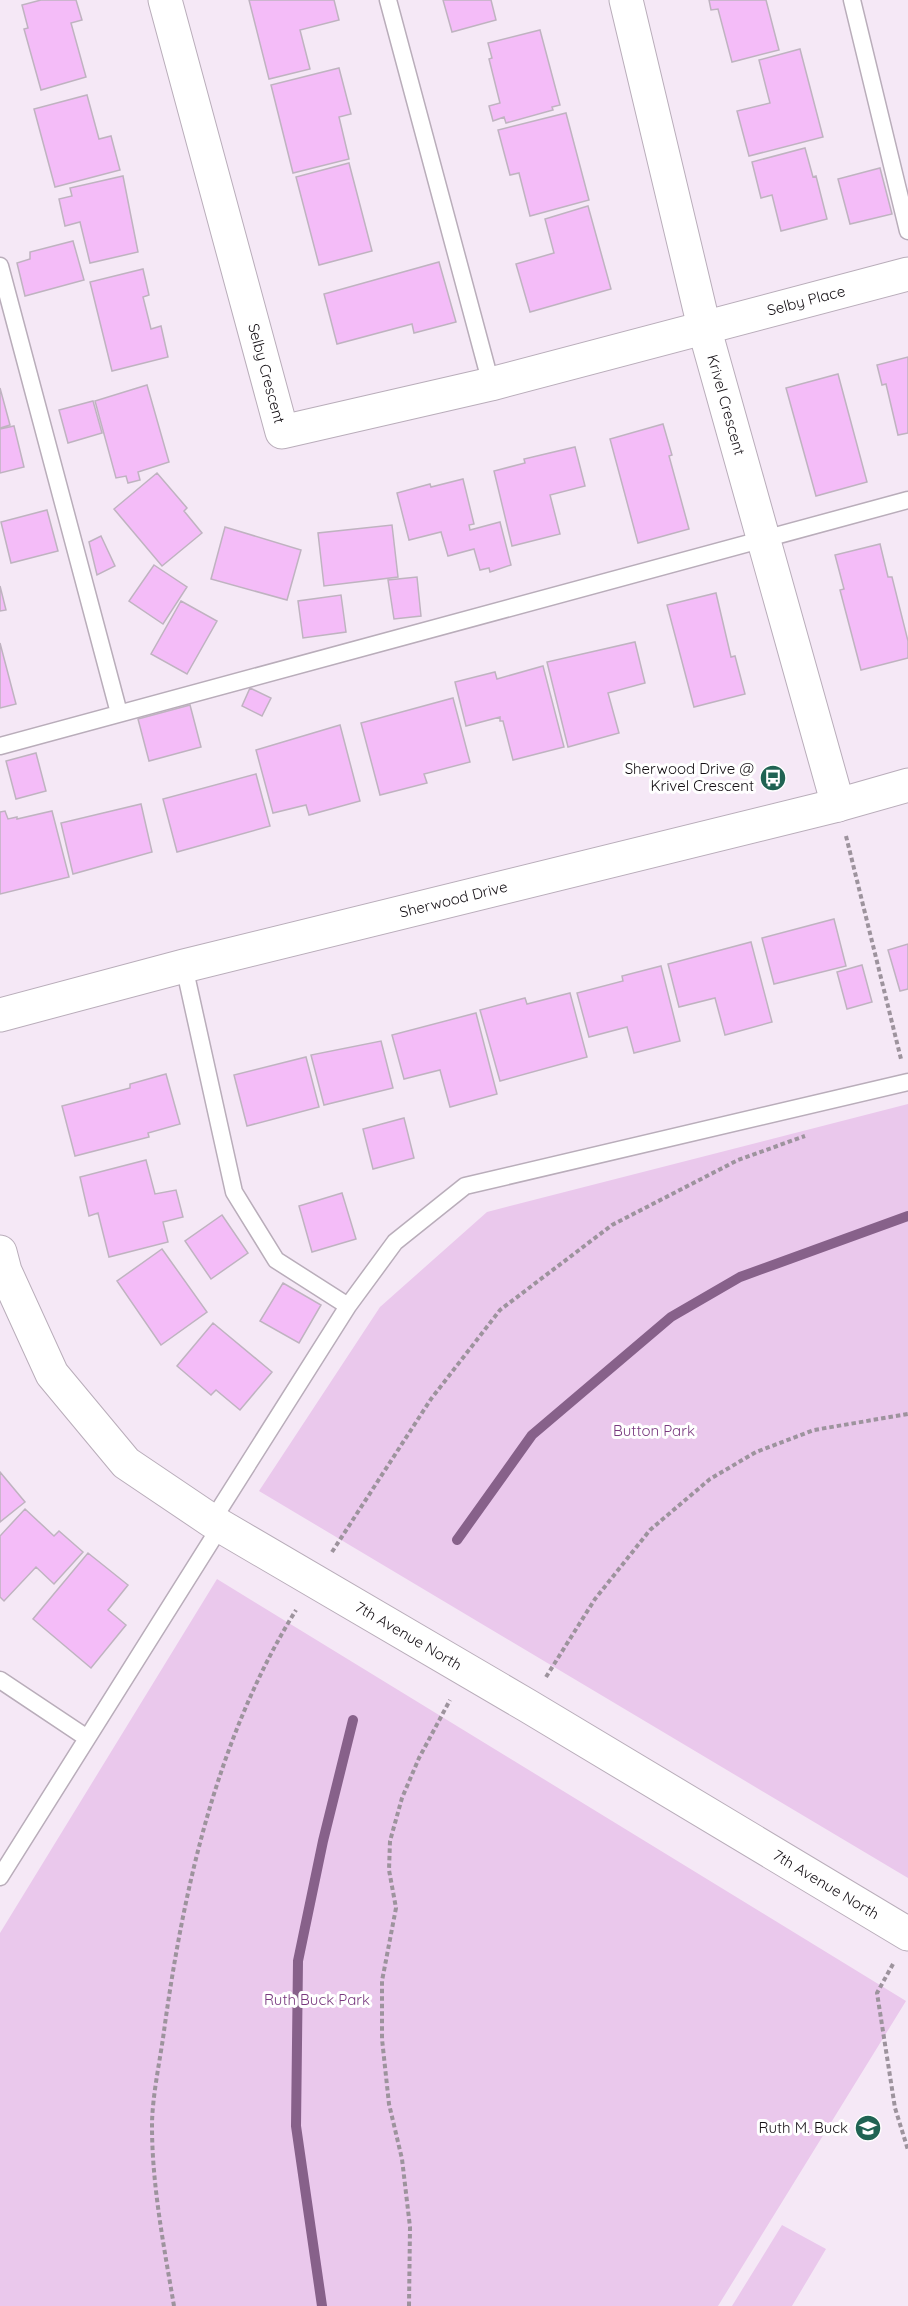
<svg xmlns="http://www.w3.org/2000/svg" width="908" height="2306" font-family="Quicksand,sans-serif">
<style>
.green{fill:#eac8ec}
.lines{fill:none;stroke-linecap:round;stroke-linejoin:round}
.stream{stroke:#87618a;stroke-width:10}
.building{fill:#f4bcf8;stroke:#bfb3c0;stroke-width:1.5}
.service-casing{stroke:#b9adba;stroke-width:19}
.minor-casing{stroke:#b9adba;stroke-width:35}
.tertiary-casing{stroke:#b9adba;stroke-width:35}
.path{stroke:#9d939d;stroke-width:4;stroke-dasharray:4.5 3;stroke-linecap:butt}
.service{stroke:#fff;stroke-width:16}
.minor{stroke:#fff;stroke-width:33}
.tertiary{stroke:#fff;stroke-width:33}
.labels{text-anchor:middle;stroke-width:6;stroke-linejoin:round;paint-order:stroke}
.street-label{font-size:15px;fill:#140f14;stroke:#fff}
.poi-label{font-size:15px;fill:#140f14;stroke:#fff;text-anchor:end}
.park-label{font-size:15px;fill:#78387e;stroke:#fff}
</style>
<rect width="100%" height="100%" fill="#f5e8f6"/>
<path class="green" d="M908 1104V1878L259 1491 380 1307 487 1212Z
M217 1579 906 2001 718 2306H0V1933Z
M782 2225 826 2249 792 2306H732Z"/>
<g class="lines">
<path class="stream" d="M457 1540 532 1435 671 1317 740 1277 908 1216
M322 2306 296 2126 298 1961 323 1841 353 1720"/>
</g>
<path class="building" d="M41 0H76L82 20 71 23 86 77 41 90 24 29 28 28 22 5Z
M249 0H334L339 20 300 30 310 69 269 79Z
M443 0H491L496 20 452 32Z
M709 0H766L779 50 732 62 718 9 711 10Z
M540 30 560 105 552 107 553 110 506 123 504 117 493 121 489 106 500 103 489 59 492 58 488 43Z
M800 49 823 137 749 156 737 111 770 103 759 60Z
M339 68 351 114 339 117 349 159 293 173 271 85Z
M87 95 99 139 111 136 120 170 55 187 34 109Z
M566 113 589 200 530 216 519 173 510 175 498 130Z
M805 148 813 177 816 176 827 219 781 231 772 195 761 198 752 162Z
M349 163 372 251 319 265 296 177Z
M880 168 892 214 850 224 838 179Z
M123 176 138 252 90 263 80 222 65 226 59 199 72 196 70 188Z
M588 206 611 289 530 312 516 264 554 253 545 219Z
M73 241 84 280 25 296 17 263 30 259V252Z
M439 262 456 322 414 333 412 324 337 344 324 294Z
M143 269 149 295 143 297 151 329 161 326 168 357 112 371 90 282Z
M908 357V433L898 435 886 384 882 385 877 365Z
M838 374 867 482 816 496 786 388Z
M147 385 169 462 138 472 140 480 128 483 126 476 116 478 95 401Z
M0 388 10 425 0 428Z
M93 401 102 433 68 443 59 410Z
M663 424 672 455 669 456 689 529 638 543 610 439Z
M14 426 24 467 0 473V429Z
M575 447 585 486 550 495 560 534 512 546 494 471 525 463 524 459Z
M157 473 187 508 184 511 202 533 162 566 114 509Z
M463 479 474 524 469 525 470 530 500 522 511 565 490 572 489 568 480 570 474 549 448 556 441 532 409 540 397 493 430 484 431 487Z
M47 510 58 551 11 563 1 522Z
M392 525 398 577 324 586 318 533Z
M225 527 301 550 287 600 211 579Z
M101 536 115 566 97 575 89 542Z
M880 544 888 577H892L908 641V658L861 670 840 590 844 589 835 555Z
M154 565 187 587 163 624 129 601Z
M417 577 421 616 394 619 388 580Z
M0 586 6 610 0 611Z
M716 593 731 657 735 656 745 694 694 707 667 605Z
M341 595 346 632 303 638 298 601Z
M181 601 217 621 187 674 151 654Z
M635 642 645 683 608 693 619 733 568 747 547 662Z
M0 643 16 704 0 708Z
M543 666 564 747 513 760 503 721H500V717L466 726 455 682 495 672 497 679Z
M250 688 271 698 262 716 242 706Z
M453 698 470 762 424 774 427 783 380 795 361 723Z
M190 705 201 747 149 761 138 719Z
M340 725 360 801 309 815 306 805 273 813 256 750Z
M36 753 46 791 16 799 6 761Z
M256 774 270 826 177 852 163 799Z
M141 804 152 852 73 874 61 823Z
M5 811 8 819 17 817V819L52 811 69 877 0 894V812Z
M834 919 846 966 774 984 762 938Z
M751 942 772 1022 725 1035 715 998 679 1007 668 964Z
M908 944V989L900 991 888 950Z
M862 965 872 1002 847 1009 837 972Z
M661 966 680 1041 634 1053 627 1027 589 1037 577 993 623 981 622 976Z
M570 993 587 1057 500 1081 480 1010 525 998 527 1004Z
M476 1013 497 1094 450 1107 440 1070 404 1079 392 1035Z
M381 1041 393 1088 324 1105 311 1055Z
M306 1057 319 1107 247 1126 234 1075Z
M166 1074 180 1124 148 1133 149 1137 75 1156 62 1106 130 1088V1084Z
M404 1118 414 1158 373 1169 363 1129Z
M146 1160 155 1194 176 1190 183 1217 163 1222 168 1242 109 1257 98 1213 89 1216 80 1177Z
M342 1193 356 1239 312 1252 299 1206Z
M222 1215 248 1253 211 1279 185 1241Z
M162 1249 207 1312 161 1345 117 1281Z
M283 1283 321 1305 299 1343 260 1321Z
M213 1323 272 1372 240 1410 216 1390 211 1395 177 1366Z
M0 1472 25 1502 0 1522Z
M25 1509 54 1536 59 1531 83 1552 54 1584 36 1567 4 1601 0 1597V1536Z
M88 1553 128 1585 108 1610 126 1625 91 1668 33 1619Z"/>
<g class="lines">
<defs>
<path id="service" d="M388 0 491 384
M852 0 908 231
M0 266 119 713
M0 746 908 500
M184 966 234 1192 276 1260 348 1306
M212 1521 348 1306 395 1242 465 1186 908 1082
M0 1680 87 1738
M0 1877 220 1527"/>
<g id="minor">
<path id="s1" d="M165 0 282 432 491 384 908 274"/>
<path id="s2" d="M626 0 704 327 838 805"/>
<path id="s3" d="M0 1252 5 1271 52 1374 126 1463 212 1521 528 1706 908 1934"/>
</g>
<g id="tertiary">
<path id="s4" d="M0 1015 184 966 838 805 908 785"/>
</g>
</defs>
<use href="#service" class="service-casing"/>
<use href="#minor" class="minor-casing"/>
<use href="#tertiary" class="tertiary-casing"/>
<path class="path" d="M846 836 901 1059
M332 1552 431 1399 500 1310 612 1225 738 1160 805 1136
M546 1677 595 1599 650 1530 710 1479 756 1452 814 1430 908 1414
M893 1964 877 1993 895 2108 908 2150
M174 2306C164 2247 152 2186 152 2126 152 2097 160 2061 164 2031 184 1885 218 1736 296 1610
M409 2306 410 2227 402 2159 389 2104 382 2039V1981L396 1908 389 1870 390 1841 402 1798 419 1758 450 1700"/>
<use href="#service" class="service"/>
<use href="#minor" class="minor"/>
<use href="#tertiary" class="tertiary"/>
</g>
<defs>
<symbol id="bus-disc" viewBox="-11 -11 22 22"><circle r="9.5" fill="#206353" stroke="#fff"/><path d="M-5-6H5V4H4V6H2V4H-2V6H-4V4H-5ZM-3.5-4V0h7V-4ZM-3.5 1.2v1.5H-2V1.2ZM2 1.2v1.5H3.5V1.2Z" fill="#fff"/></symbol>
<symbol id="school-disc" viewBox="-11 -11 22 22"><circle r="9.5" fill="#206353" stroke="#fff"/><path d="M0-5L7-2L0 1L-7-2ZM-4 1L0 2.5L4 1V4Q0 6-4 4Z" fill="#fff"/></symbol>
</defs>
<g fill-rule="evenodd">
<use href="#bus-disc" x="758" y="763" width="30" height="30"/>
<use href="#school-disc" x="853" y="2113" width="30" height="30"/>
</g>
<g class="labels">
<g class="street-label">
<text dy="5" stroke="none"><textPath href="#s1" startOffset="988">Selby Place</textPath></text>
<text dy="5" stroke="none"><textPath href="#s1" startOffset="387">Selby Crescent</textPath></text>
<text dy="5" stroke="none"><textPath href="#s2" startOffset="417">Krivel Crescent</textPath></text>
<text dy="5" stroke="none"><textPath href="#s4" startOffset="468">Sherwood Drive</textPath></text>
<text dy="5" stroke="none"><textPath href="#s3" startOffset="580">7th Avenue North</textPath></text>
<text dy="5" stroke="none"><textPath href="#s3" startOffset="1066">7th Avenue North</textPath></text>
</g>
<g class="poi-label">
<text x="754" y="774">Sherwood Drive @<tspan x="754" dy="17">Krivel Crescent</tspan></text>
<text x="848" y="2133">Ruth M. Buck</text>
</g>
<g class="park-label">
<text x="654" y="1436">Button Park</text>
<text x="317" y="2005">Ruth Buck Park</text>
</g>
</g>
</svg>
